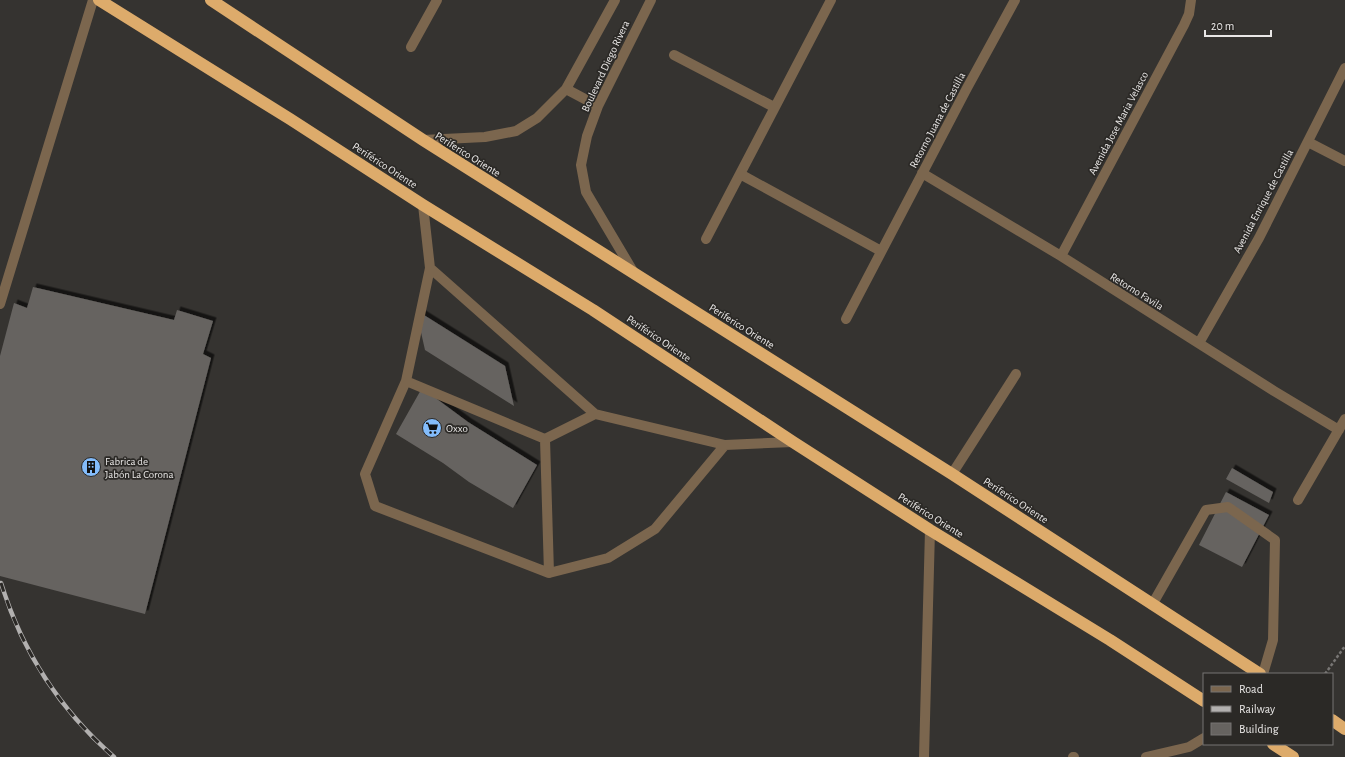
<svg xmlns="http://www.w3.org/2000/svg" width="1345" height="757" font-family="'Alegreya Sans',sans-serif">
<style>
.building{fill:#666360;filter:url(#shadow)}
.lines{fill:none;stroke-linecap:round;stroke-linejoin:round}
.path{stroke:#787674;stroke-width:2.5;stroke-dasharray:3 2;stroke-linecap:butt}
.minor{stroke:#7b664e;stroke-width:10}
.highway{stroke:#ddab6b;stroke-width:12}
.rail-casing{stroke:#b2b0af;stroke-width:4.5}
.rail{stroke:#2b2926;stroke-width:3;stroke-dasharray:9;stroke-linecap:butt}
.labels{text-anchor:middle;stroke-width:3.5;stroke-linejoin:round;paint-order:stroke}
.street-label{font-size:11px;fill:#e9e7e6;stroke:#2b2926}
.poi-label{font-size:11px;fill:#e9e7e6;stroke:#2b2926;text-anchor:start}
</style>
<defs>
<filter id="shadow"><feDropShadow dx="3.5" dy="-3.5" stdDeviation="0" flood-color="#0009"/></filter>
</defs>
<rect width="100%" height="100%" fill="#353330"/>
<path class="building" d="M33 287 174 320 177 310 213 321 203 354 211 358 145 614 0 576V356L14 303 27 308Z
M416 310 505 366 514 406 425 350Z
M422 388 468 422 537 465 513 508 469 482 443 463 396 434Z
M1232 468 1273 492 1269 503 1226 479Z
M1226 492 1269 515 1242 567 1199 545Z"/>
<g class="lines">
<path class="path" d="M1325 674 1345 646"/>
<path class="minor" d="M411 47 437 0
M674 55 774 107
M566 89 598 106
M423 140 485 137 516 131 537 118 566 89 615 0
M1308 142 1345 161
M922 173 1061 256 1274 391 1339 430
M740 174 881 251
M423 205 430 268 595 414 725 445 793 442
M706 239 831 0
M1061 256 1184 25 1189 14 1191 0
M430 268 406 381 545 439 595 414
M634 273 586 192 581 165 587 136 598 106 651 0
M0 304 93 0
M846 319 967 88 1015 0
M1199 343 1259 238 1345 68
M406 381 365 474 375 506 549 573 608 558 655 529 725 445
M545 439 549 573
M952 474 1016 374
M1298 500 1345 419
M1152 605 1206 510 1228 507 1275 540 1273 640 1263 674
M924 757 930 530
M1073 757H1074
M1146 757 1189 747 1204 738"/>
<path class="highway" d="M99 0 290 119 423 205 593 310 793 442 930 530 1110 640 1204 701
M211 0 423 140 952 474 1260 674
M1332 720 1345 729
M1273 744 1293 757"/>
<defs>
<path id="rail" d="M1 583C22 651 60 710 114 757"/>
</defs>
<use href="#rail" class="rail-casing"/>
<use href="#rail" class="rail"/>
</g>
<defs>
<symbol id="supermarket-disc" viewBox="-11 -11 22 22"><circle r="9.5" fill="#83bcfb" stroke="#2b2926"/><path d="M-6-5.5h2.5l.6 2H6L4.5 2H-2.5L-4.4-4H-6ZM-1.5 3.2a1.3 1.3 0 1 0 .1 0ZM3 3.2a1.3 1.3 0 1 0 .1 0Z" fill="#111"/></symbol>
<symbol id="building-disc" viewBox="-11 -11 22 22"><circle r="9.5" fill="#83bcfb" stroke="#2b2926"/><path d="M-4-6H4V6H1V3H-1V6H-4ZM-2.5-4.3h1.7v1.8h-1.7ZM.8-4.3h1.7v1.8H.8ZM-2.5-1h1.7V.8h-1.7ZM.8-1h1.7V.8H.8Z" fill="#111"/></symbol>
</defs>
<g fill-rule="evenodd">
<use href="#supermarket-disc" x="421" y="417" width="22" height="22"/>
<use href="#building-disc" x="80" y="456" width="22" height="22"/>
</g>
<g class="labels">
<g class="street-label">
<text transform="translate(605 66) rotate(-65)" y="4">Boulevard Diego Rivera</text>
<text transform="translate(937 120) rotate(-62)" y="4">Retorno Juana de Castilla</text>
<text transform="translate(1118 123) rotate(-62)" y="4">Avenida Jose Maria Velasco</text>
<text transform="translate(468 154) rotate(32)" y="4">Periferico Oriente</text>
<text transform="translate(385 165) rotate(33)" y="4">Periférico Oriente</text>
<text transform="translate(1263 201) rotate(-62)" y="4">Avenida Enrique de Castilla</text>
<text transform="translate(1137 291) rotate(32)" y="4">Retorno Favila</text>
<text transform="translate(742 326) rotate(32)" y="4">Periferico Oriente</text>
<text transform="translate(659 338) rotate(34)" y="4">Periférico Oriente</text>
<text transform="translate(1016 500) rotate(33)" y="4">Periferico Oriente</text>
<text transform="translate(931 515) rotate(32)" y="4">Periférico Oriente</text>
</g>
<g class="poi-label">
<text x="446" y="432">Oxxo</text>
<text x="105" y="465">Fabrica de<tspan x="105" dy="13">Jabón La Corona</tspan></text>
</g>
</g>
<rect x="1203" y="673" width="130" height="72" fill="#2b2926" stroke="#777573"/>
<rect x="1211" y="686" width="20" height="6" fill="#7b664e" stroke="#777573"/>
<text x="1239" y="693" font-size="12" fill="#e9e7e6">Road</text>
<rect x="1211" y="706" width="20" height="6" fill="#b2b0af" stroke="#777573"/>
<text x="1239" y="713" font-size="12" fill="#e9e7e6">Railway</text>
<rect x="1211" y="723" width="20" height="12" fill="#666360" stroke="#777573"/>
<text x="1239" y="733" font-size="12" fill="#e9e7e6">Building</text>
<path d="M1205 30v6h66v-6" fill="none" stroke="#e9e7e6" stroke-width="2"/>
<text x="1211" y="30" font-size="12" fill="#e9e7e6" stroke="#2b2926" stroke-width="3" paint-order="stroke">20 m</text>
</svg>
